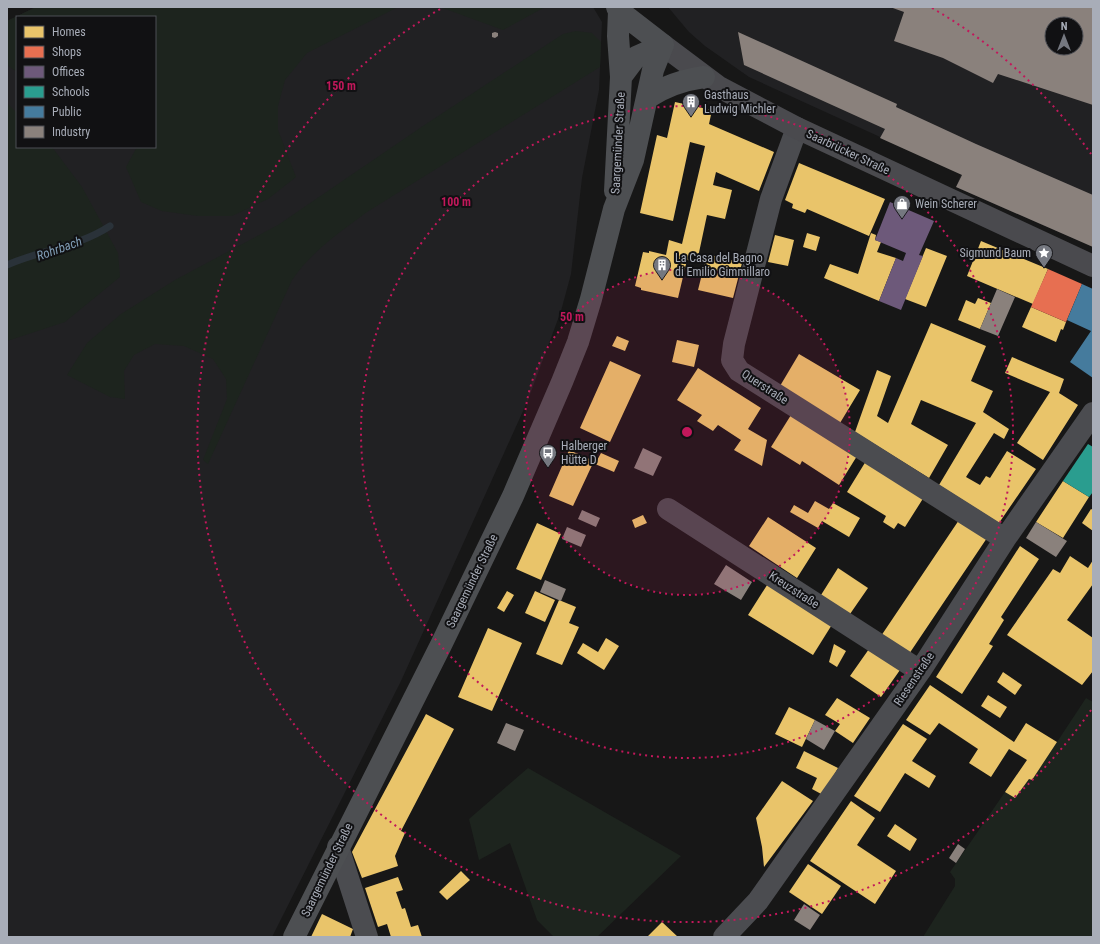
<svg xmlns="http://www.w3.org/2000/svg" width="1100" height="944" font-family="'Roboto Condensed',sans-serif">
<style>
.built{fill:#212123;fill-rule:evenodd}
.green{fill:#1d241e}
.homes{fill:#e9c46a}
.shops{fill:#e76f51}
.offices{fill:#6d597a}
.schools{fill:#2a9d8f}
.public{fill:#457b9d}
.industry{fill:#8a817c;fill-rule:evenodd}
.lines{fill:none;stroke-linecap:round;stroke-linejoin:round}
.stream{stroke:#2a3239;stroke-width:7}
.minor{stroke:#4b4c50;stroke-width:22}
.secondary{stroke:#4a4a4e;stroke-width:22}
.primary{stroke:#4d4f52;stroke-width:22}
.ring{fill:none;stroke:#c2185b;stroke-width:2;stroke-dasharray:2 4}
.labels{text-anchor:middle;stroke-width:4;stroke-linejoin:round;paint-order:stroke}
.poi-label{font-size:12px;fill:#a8adb8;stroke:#111113;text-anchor:start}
.street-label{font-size:12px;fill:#a8adb8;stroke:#111113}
.water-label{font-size:13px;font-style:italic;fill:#7f9bb3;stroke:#111113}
.centre{fill:#c2185b;stroke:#111113;stroke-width:2}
.ring-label{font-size:12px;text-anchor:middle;font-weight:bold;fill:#c2185b;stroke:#111113;stroke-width:4;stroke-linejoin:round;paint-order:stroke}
</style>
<rect width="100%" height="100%" fill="#171717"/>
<path class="built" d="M36 7H593L602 22 599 90 582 178 571 274 561 311 528 400 401 681 272 937H7V21ZM17 17H155V147H17Z
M668 7H1093V247L956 187 961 174 749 77 705 46 689 32ZM1052 24H1076V48H1052Z"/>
<path class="green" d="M36 7H398L307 53 285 80 278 106V130L296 177 268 199 232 216H198L162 211 141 202 126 167 137 147H155V17H17V72L7 65V21Z
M440 7H545L503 30Z
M576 31 592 33 601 42 600 67 367 212C340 232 312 251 292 280L208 464 203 460 227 399 226 379 213 359 184 346 155 344 134 355 124 371 125 399 110 397 67 375 87 343 121 314 175 280 278 225 423 126 563 34Z
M7 103 17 113V147H52L82 187 118 253 120 277 65 322 7 341Z
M1086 698 1093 702V937H923L955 886V879L950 872 1005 792 1015 798 1029 779 1032 780Z
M528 768 681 856 597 937H554L537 920 510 843 479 860 469 819Z"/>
<path class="homes" d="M675 102 712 110 709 124 774 152 759 191 716 172 713 185 732 190 725 219 707 215 697 262 687 260 678 298 641 290V288L635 286 643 252 649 253V251L666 255 669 240 682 244 705 146 690 142 673 221 640 213 657 135 667 138Z
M799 163 885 199 869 236 807 209 805 213 792 208 793 204 785 200Z
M807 233 820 237 816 251 803 247Z
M871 233 876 235 875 240 881 242 877 252 896 258 879 301 824 278 830 264 858 274Z
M775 235 794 240 788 266 768 262Z
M981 241 1048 269 1033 304 967 276Z
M926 248 947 256 926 307 905 299Z
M707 254 742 263 733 298 698 290Z
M978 298 991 303 980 329 958 320 966 300 975 304Z
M1031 307 1066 322 1063 330 1061 329 1056 342 1022 327Z
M931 323 986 346 971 381 993 391 983 412 1009 429 1004 439 994 433 966 477 980 485 986 476 990 478 1007 451 1036 469 999 523 939 485 976 423 921 400 911 424 948 445 929 478 855 432 877 370 891 376 877 416 888 423Z
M617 336 629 341 625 351 612 346Z
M677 340 699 345 694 367 672 362Z
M799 354 860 390 840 423 780 386Z
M1012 357 1064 379 1059 393 1078 405 1043 460 1017 443 1050 392 1005 373Z
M610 361 641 375 610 442 580 428Z
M698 368 761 408 748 429 767 440 762 466 734 450 741 440 718 425 713 431 697 421 702 415 677 400Z
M791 415 857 456 839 485 802 461 800 465 771 447Z
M569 450 594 461 573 506 549 496Z
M601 453 619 461 614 472 595 464Z
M866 461 924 497 905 527 898 523 894 529 883 522 886 516 847 492Z
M1063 481 1089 497 1063 538 1036 522Z
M815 501 829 509 833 503 860 518 849 537 822 521 818 528 790 512 794 505 808 513Z
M1091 509 1093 510V531L1082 523Z
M643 515 647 523 635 528 632 520Z
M768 517 816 548 797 578 749 546Z
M959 520 987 538 909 654 881 636Z
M537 523 561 534 541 580 516 569Z
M1020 546 1039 559 1001 617 1004 620 989 644 993 646 962 694 936 677Z
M1070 556 1088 568 1093 560V584L1067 620 1093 638V671L1082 685 1007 635 1053 569 1060 573Z
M838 568 868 588 850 614 821 595Z
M769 582 833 623 813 655 748 615Z
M507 591 514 595 504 612 497 608Z
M535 591 555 600 545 622 525 613Z
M559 600 576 607 569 623 579 627 562 665 536 654Z
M488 628 522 643 492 711 458 697Z
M606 638 619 646 604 670 577 653 583 643 598 652Z
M834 644 846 651 837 667 829 662Z
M869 649 900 670 881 697 850 676Z
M1003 672 1022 685 1015 695 997 682Z
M930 685 1014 742 1026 723 1057 742 1032 780 1029 779 1015 798 1005 792 1027 760 1009 749 991 777 969 763 978 749 939 723 930 735 906 720Z
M988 695 1007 707 1000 718 981 706Z
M837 698 870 718 853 743 835 731 840 724 825 715Z
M789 707 815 720 802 747 775 734Z
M426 714 454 729 401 831 405 833 395 856 398 866 362 878 352 852Z
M903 724 927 739 912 761 936 776 929 788 905 773 880 812 854 796Z
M804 751 838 768 823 795 812 789 817 778 796 768Z
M782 781 813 801 764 867 762 847 756 818Z
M851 801 875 818 857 845 896 871 875 904 810 861Z
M895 824 917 839 910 851 887 836Z
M808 864 841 886 822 914 789 892Z
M461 871 470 880 447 900 439 892Z
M398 877 403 890 396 892 402 909 405 908 411 927 418 925 422 937H391L387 924 378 927 365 888Z
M322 914 353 929 350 937H311Z
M662 922 678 937H647Z"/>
<path class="shops" d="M1048 269 1082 284 1066 322 1031 307Z"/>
<path class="offices" d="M890 202 934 221 919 255 923 256 901 310 879 301 896 258 903 261 906 253 875 240Z"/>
<path class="schools" d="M1088 444 1093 447V492L1089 497 1063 481Z"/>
<path class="public" d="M1082 284 1093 289V378L1070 362 1091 331 1067 320Z"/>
<path class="industry" d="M890 7H1093V105L998 74 993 83 943 58 894 41 904 12ZM1052 24H1076V48H1052Z
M495 32 498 33V36L495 38 492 37V33Z
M738 32 897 104 896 107 976 144 1093 195V247L956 187 962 175 880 138 885 129 744 65Z
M997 289 1015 297 998 336 980 329Z
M643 448 662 457 653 476 634 468Z
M582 510 600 518 596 527 578 519Z
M1036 522 1067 541 1056 557 1026 538Z
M567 527 586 535 581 547 562 539Z
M726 565 752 582 741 600 714 584Z
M545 580 566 589 561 601 540 592Z
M815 720 835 731 824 750 806 739Z
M506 723 524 730 515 751 497 743Z
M958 844 965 849 956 863 949 858Z
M804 904 820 915 810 930 794 920Z"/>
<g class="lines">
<path class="stream" d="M7 265C41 250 78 247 110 226"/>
<path class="minor" d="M797 128 771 199 734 344 732 360 739 371 1005 539
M668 509 920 671
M338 847 367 937
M724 937 758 901 920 671 1005 539 1093 413"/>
<path class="secondary" d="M663 45 719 87 797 128 1093 266"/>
<path class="primary" d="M617 7 619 11 663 45
M621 77 636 57 663 45
M647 98C665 86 682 80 704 77
M615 191 621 77 618 36 619 11
M294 937 441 645 513 496 562 382 578 342 591 299 614 209 633 160 653 70 663 45"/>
</g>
<circle cx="687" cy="432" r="163" fill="#c2185b" fill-opacity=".12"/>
<g class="ring">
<circle cx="687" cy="432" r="163"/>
<circle cx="687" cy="432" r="326"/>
<path d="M1091 710A490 490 0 1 1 442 8M932 8A490 490 0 0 1 1091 154"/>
</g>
<defs>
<symbol id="building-pin" viewBox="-11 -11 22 30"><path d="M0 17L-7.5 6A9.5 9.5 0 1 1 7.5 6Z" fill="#757880" stroke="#111113"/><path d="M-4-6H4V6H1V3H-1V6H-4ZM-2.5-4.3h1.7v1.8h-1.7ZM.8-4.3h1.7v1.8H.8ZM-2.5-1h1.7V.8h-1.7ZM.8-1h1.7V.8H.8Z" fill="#fff"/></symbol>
<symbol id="shop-pin" viewBox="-11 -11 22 30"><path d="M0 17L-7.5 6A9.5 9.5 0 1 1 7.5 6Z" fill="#757880" stroke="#111113"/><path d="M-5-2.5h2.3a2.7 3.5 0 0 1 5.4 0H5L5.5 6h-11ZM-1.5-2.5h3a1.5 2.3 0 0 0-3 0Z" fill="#fff"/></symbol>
<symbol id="sight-pin" viewBox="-11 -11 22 30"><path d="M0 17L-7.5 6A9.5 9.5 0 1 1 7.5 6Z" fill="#757880" stroke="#111113"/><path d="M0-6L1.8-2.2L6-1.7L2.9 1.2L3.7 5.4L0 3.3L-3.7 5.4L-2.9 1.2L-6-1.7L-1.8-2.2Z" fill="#fff"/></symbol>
<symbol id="bus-pin" viewBox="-11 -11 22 30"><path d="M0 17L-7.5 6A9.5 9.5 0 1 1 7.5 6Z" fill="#757880" stroke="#111113"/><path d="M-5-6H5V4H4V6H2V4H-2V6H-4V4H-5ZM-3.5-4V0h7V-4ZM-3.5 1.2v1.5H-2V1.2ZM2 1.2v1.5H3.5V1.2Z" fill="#fff"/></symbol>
</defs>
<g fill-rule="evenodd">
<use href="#building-pin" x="681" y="92" width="20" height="27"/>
<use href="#shop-pin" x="892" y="194" width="20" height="27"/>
<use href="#sight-pin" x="1034" y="243" width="20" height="27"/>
<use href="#building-pin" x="652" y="255" width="20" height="27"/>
<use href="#bus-pin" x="538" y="443" width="20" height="27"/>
</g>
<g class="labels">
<g class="poi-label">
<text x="704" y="99">Gasthaus<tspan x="704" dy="14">Ludwig Michler</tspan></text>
<text x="915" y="208">Wein Scherer</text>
<text x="1031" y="257" text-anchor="end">Sigmund Baum</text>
<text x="675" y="262">La Casa del Bagno<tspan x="675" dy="14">di Emilio Gimmillaro</tspan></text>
<text x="561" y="450">Halberger<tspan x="561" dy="14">Hütte D</tspan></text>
</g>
<g class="street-label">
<text transform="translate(618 143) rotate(-87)" y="4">Saargemünder Straße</text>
<text transform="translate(848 152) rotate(25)" y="4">Saarbrücker Straße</text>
<text transform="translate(765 387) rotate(33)" y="4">Querstraße</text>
<text transform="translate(472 581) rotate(-64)" y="4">Saargemünder Straße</text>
<text transform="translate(794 590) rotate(33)" y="4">Kreuzstraße</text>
<text transform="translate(914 679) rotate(-56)" y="4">Riesenstraße</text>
<text transform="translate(327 870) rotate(-64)" y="4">Saargemünder Straße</text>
</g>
<g class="water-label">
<text transform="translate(59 248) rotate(-20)" y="5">Rohrbach</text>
</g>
</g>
<circle cx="687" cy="432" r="6" class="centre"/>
<g class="ring-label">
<text x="341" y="90">150 m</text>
<text x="456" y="206">100 m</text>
<text x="572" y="321">50 m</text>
</g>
<rect width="1100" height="944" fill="none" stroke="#a8adb8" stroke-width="16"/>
<rect x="16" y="16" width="140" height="132" fill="#111113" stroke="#4d4f55"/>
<rect x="24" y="26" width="20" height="12" fill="#e9c46a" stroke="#4d4f55"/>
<text x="52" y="36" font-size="12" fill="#a8adb8">Homes</text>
<rect x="24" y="46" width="20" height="12" fill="#e76f51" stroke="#4d4f55"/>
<text x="52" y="56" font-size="12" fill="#a8adb8">Shops</text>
<rect x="24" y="66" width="20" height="12" fill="#6d597a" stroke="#4d4f55"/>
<text x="52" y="76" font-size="12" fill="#a8adb8">Offices</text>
<rect x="24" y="86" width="20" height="12" fill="#2a9d8f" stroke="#4d4f55"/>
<text x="52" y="96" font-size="12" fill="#a8adb8">Schools</text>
<rect x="24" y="106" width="20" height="12" fill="#457b9d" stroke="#4d4f55"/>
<text x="52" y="116" font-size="12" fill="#a8adb8">Public</text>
<rect x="24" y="126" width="20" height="12" fill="#8a817c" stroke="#4d4f55"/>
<text x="52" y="136" font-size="12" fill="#a8adb8">Industry</text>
<g transform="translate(1064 36)"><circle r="19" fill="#111113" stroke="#4d4f55"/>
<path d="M0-3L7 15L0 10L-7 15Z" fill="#757880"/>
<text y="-6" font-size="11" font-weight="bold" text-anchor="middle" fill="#a8adb8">N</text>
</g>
</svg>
